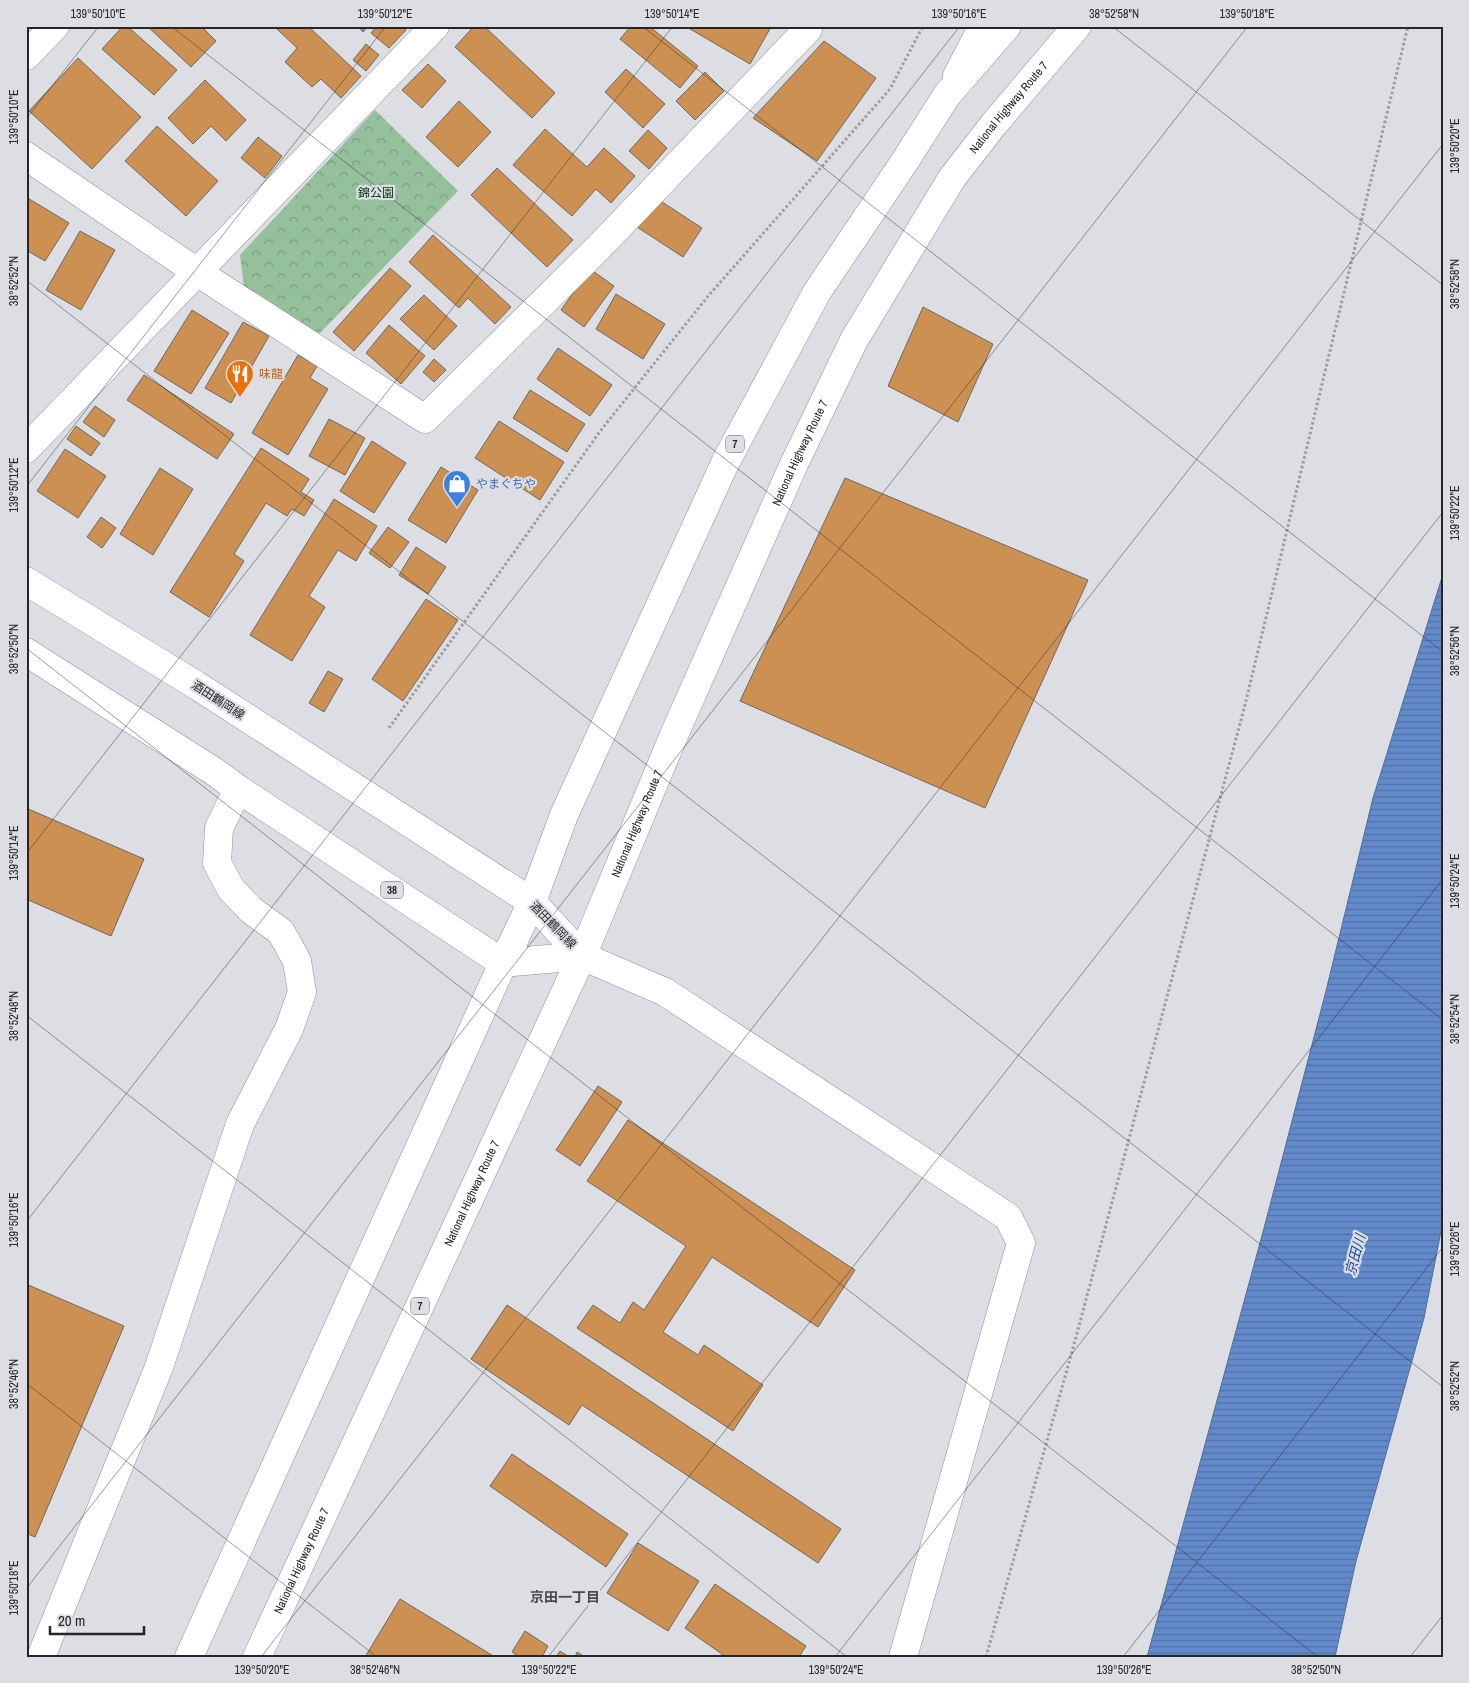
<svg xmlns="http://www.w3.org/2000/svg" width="1469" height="1683" font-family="'Archivo Narrow','Noto Sans JP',sans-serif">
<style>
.park{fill:url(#park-crowns)}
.water{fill:url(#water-rules);stroke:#516c9a}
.building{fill:#cc9152;stroke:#6c6865}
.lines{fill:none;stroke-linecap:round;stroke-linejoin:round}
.street-casing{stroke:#909096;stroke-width:29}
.secondary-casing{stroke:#909096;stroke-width:29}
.primary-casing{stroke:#909096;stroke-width:29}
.highway-casing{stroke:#909096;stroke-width:29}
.path{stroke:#9c9ca0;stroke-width:3;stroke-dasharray:2.5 2.5;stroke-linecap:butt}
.street{stroke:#fff;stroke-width:28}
.secondary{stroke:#fff;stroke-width:28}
.primary{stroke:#fff;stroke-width:28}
.highway{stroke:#fff;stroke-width:28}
.ticks{fill:none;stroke:#262628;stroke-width:1;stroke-opacity:0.45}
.labels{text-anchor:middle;stroke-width:4.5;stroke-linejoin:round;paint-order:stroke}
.shield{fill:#dddee3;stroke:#5d5d60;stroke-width:1}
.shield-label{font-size:11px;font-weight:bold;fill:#262628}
.street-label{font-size:12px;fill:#262628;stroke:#dddee3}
.park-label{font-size:12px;fill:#003310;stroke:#dddee3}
.food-label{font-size:12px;fill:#c56008;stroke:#dddee3;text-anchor:start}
.shop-label{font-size:12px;fill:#366cbe;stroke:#dddee3;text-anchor:start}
.water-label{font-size:14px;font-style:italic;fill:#1e4c9a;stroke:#dddee3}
.neighbourhood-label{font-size:14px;font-weight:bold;fill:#48484d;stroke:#dddee3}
.neatline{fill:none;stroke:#262628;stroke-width:2}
.ticks-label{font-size:12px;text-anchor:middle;fill:#262628}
</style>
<defs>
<pattern id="park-crowns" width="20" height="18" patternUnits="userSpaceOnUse" patternTransform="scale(1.25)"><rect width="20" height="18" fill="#95c09c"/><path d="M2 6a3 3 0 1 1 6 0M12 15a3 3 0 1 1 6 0" fill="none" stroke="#799c7f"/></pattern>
<pattern id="water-rules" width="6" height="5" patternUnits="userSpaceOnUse" patternTransform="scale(1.25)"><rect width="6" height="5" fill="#638acb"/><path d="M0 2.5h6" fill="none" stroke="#5171a5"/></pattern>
</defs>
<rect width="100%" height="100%" fill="#dddee3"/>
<path class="park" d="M375 110 458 191 319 334 244 287 240 255Z"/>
<path class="water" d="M1443 574V1221L1424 1318 1356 1561 1335 1657H1147L1263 1232 1325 995 1373 798Z"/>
<path class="building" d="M123 26H127L177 70 154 95 102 49Z
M147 26H201L216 41 191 67Z
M279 26H308L361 76 341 98 321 79 312 87 285 62 297 48 277 29Z
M358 26H368L363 32Z
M377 26H402L406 30 389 48 371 33Z
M474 26H484L555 93 532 118 455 47Z
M631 26H649L698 66 680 88 620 39Z
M685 26H769L771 27 750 64Z
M824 41 876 78 817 161 753 118Z
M366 44 379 55 366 71 353 60Z
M78 58 141 117 92 169 29 111Z
M428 64 446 81 422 108 402 90Z
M626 69 665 104 643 128 605 92Z
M705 72 724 91 695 120 676 101Z
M205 80 246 120 226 141 211 126 193 144 168 118Z
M459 101 491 132 458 167 426 137Z
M157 126 218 181 186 216 125 161Z
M545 129 587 167 604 148 635 176 611 203 596 189 572 216 513 165Z
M648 130 667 148 649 169 629 151Z
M258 137 282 156 265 178 241 158Z
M497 168 573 240 547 267 471 195Z
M26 197 69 223 45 261 26 250Z
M656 198 702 228 683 257 637 227Z
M80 231 115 250 81 310 46 290Z
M433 235 511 307 495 324 468 298 459 308 409 262Z
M390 268 411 286 354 351 333 332Z
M590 269 614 286 584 327 561 310Z
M616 294 665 324 643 359 596 329Z
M424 295 457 326 434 350 400 319Z
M923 307 993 344 958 422 888 386Z
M192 310 229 333 191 394 154 371Z
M243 322 269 336 231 403 205 388Z
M389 325 425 356 401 384 366 353Z
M558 348 612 385 590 416 537 379Z
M298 355 317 366 310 378 328 389 288 455 252 433Z
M434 359 446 370 434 382 423 372Z
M144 375 234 434 217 459 127 400Z
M530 390 585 424 567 452 513 418Z
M95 406 115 420 104 437 83 422Z
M329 419 365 438 345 475 309 456Z
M499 421 564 462 540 500 475 458Z
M76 426 100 443 91 456 67 439Z
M372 441 406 463 374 513 340 491Z
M261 448 309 479 301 492 314 500 304 516 292 509 287 516 266 503 234 554 244 561 209 617 170 592Z
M65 449 106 476 78 518 37 491Z
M441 467 478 490 446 543 408 520Z
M160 468 193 489 153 555 120 534Z
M845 478 1088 580 985 808 740 701Z
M334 499 377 526 356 561 338 550 309 596 325 607 292 661 250 635Z
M101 517 116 528 102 548 87 537Z
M388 527 409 542 390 568 369 553Z
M416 547 446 567 428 594 399 575Z
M426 599 458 620 403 701 372 679Z
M328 671 343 679 324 712 309 703Z
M26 808 144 859 111 936 26 899Z
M598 1086 622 1102 580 1166 556 1150Z
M628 1120 855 1270 818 1327 712 1257 663 1332 698 1355 704 1345 763 1385 733 1431 577 1328 593 1305 620 1323 633 1302 644 1310 686 1246 587 1181Z
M26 1284 124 1326 35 1537 26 1533Z
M507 1305 841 1529 818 1563 582 1405 569 1425 471 1359Z
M512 1454 628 1534 606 1567 490 1486Z
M638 1543 699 1581 668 1631 607 1593Z
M715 1584 806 1646 799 1657H726L685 1628Z
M400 1599 495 1657H365Z
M525 1631 548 1646 542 1657H519L512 1652Z
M560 1651 569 1657H556Z
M577 1652 585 1657H575Z"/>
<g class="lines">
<defs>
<path id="street" d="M26 56 55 26
M957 76 983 26
M26 156 197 272 425 419 601 245 808 29 803 26
M26 449 435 26
M41 1657 159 1367 240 1124 289 1029 302 992 297 961 281 932 251 910 231 889 217 863 219 828 238 789"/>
<path id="secondary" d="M582 956 665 992 1008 1217 1021 1243 903 1657"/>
<path id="primary" d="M26 581 196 685 532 902 582 956
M26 652 215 772 238 789 503 963 582 956"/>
<g id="highway">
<path d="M189 1657 503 963 532 902 564 815 726 461 817 292 905 161 947 95 1007 26"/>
<path id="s1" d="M257 1657 582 956 674 735 794 464 854 340 952 178 994 124 1077 26"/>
</g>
</defs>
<use href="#street" class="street-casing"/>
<use href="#secondary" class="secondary-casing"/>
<use href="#primary" class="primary-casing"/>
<use href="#highway" class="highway-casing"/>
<path class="path" d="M389 728 601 430 709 295 890 89 923 26
M986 1657 1072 1352 1245 705 1408 26"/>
<use href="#street" class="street"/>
<use href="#secondary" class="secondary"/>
<use href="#primary" class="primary"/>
<use href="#highway" class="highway"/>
</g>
<path class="ticks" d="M171 26 1443 1020M642 26 1443 652M1112 26 1443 285M26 119 99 26M26 280 1443 1387M26 487 386 26M26 648 1318 1657M26 854 673 26M26 1015 847 1657M26 1222 960 26M26 1383 377 1657M26 1589 1248 26M261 1657 1443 144M548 1657 1443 512M835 1657 1443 879M1123 1657 1443 1247M1410 1657 1443 1615"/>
<defs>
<symbol id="restaurant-pin" viewBox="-11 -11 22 30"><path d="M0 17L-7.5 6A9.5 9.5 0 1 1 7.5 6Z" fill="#e8710a" stroke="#dddee3"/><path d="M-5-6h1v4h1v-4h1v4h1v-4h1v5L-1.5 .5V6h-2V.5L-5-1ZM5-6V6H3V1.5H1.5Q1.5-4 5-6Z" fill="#fff"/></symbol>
<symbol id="shop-pin" viewBox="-11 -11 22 30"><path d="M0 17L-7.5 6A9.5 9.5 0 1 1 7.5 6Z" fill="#3f7fe0" stroke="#dddee3"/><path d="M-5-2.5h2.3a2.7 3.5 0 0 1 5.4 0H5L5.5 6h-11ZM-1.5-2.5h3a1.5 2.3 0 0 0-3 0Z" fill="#fff"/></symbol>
</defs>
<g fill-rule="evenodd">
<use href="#restaurant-pin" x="224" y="358" width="32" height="43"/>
<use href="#shop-pin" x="441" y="468" width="32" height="43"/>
</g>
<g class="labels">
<g class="shield">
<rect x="726" y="435.5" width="18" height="17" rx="4"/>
<rect x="381" y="881.5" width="22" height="17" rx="4"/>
<rect x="411" y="1297.5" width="18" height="17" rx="4"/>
</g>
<g class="shield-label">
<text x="735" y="448">7</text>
<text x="392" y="894">38</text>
<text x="420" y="1310">7</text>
</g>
<g class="street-label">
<text dy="4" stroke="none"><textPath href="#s1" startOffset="1726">National Highway Route 7</textPath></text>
<text dy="4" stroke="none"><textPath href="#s1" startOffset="1321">National Highway Route 7</textPath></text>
<text transform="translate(218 700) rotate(33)" y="4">酒田鶴岡線</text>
<text dy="4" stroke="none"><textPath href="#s1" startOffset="916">National Highway Route 7</textPath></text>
<text transform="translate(553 925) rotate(46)" y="4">酒田鶴岡線</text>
<text dy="4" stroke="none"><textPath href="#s1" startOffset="511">National Highway Route 7</textPath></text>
<text dy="4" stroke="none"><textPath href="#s1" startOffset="106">National Highway Route 7</textPath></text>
</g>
<g class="park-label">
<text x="376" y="197">錦公園</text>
</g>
<g class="food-label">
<text x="259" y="378">味龍</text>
</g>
<g class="shop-label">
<text x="476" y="488">やまぐちや</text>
</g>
<g class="water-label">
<text transform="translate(1355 1255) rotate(-75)" y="5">京田川</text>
</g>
<g class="neighbourhood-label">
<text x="565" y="1602">京田一丁目</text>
</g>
</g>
<rect width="1469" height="1683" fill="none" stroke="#dddee3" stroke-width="55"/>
<path d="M50 1626v8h94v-8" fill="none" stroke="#262628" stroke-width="2.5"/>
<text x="58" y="1626" font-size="15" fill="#262628" stroke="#dddee3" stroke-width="4" paint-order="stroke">20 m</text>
<rect x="28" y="28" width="1414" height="1628" class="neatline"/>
<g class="ticks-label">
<text x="98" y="18">139°50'10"E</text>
<text x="385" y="18">139°50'12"E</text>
<text x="672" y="18">139°50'14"E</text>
<text x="959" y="18">139°50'16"E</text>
<text x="1114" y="18">38°52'58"N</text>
<text x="1247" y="18">139°50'18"E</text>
<text transform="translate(14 117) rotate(-90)" y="4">139°50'10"E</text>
<text transform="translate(1455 146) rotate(-90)" y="4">139°50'20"E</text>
<text transform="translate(14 281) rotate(-90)" y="4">38°52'52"N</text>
<text transform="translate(1455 284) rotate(-90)" y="4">38°52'58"N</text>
<text transform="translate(14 485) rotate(-90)" y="4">139°50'12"E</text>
<text transform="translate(1455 513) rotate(-90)" y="4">139°50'22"E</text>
<text transform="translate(14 649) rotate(-90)" y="4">38°52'50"N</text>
<text transform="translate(1455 651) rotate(-90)" y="4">38°52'56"N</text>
<text transform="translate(14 853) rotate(-90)" y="4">139°50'14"E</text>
<text transform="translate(1455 881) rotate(-90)" y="4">139°50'24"E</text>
<text transform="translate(14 1016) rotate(-90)" y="4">38°52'48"N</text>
<text transform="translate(1455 1019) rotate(-90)" y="4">38°52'54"N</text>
<text transform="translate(14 1220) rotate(-90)" y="4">139°50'16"E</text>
<text transform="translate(1455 1249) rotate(-90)" y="4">139°50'26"E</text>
<text transform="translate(14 1384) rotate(-90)" y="4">38°52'46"N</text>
<text transform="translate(1455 1386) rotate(-90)" y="4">38°52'52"N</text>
<text transform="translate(14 1588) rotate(-90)" y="4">139°50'18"E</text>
<text x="262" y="1674">139°50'20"E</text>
<text x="375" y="1674">38°52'46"N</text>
<text x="549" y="1674">139°50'22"E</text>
<text x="836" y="1674">139°50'24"E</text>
<text x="1124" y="1674">139°50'26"E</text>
<text x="1316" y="1674">38°52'50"N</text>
</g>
</svg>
